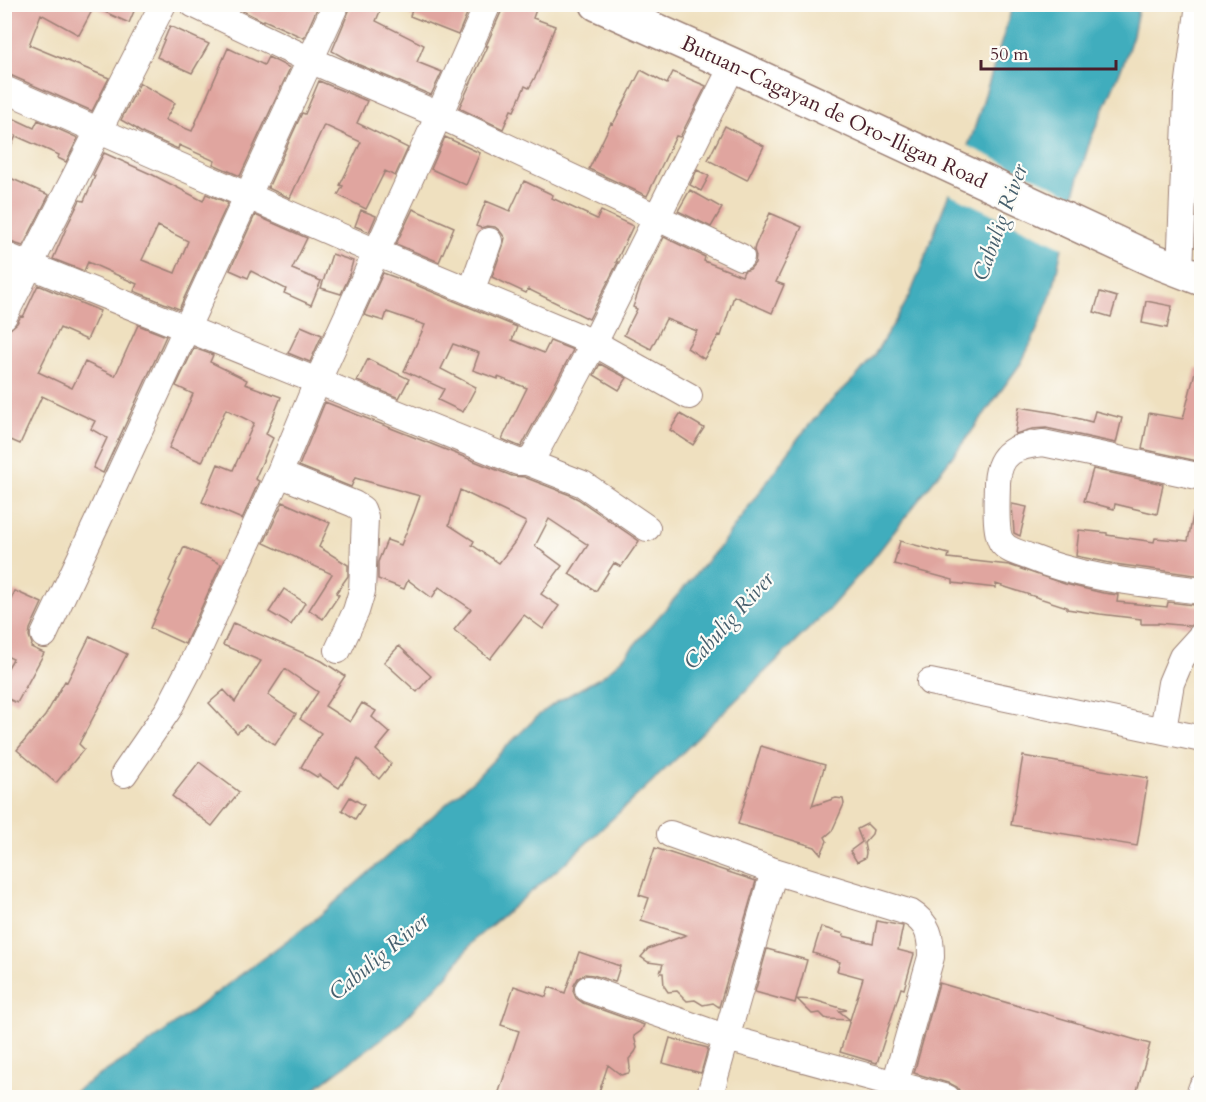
<svg xmlns="http://www.w3.org/2000/svg" width="1206" height="1102" font-family="Cardo,serif">
<style>
.water{fill:#40adbd;stroke:#456674;stroke-width:1.5}
.pier{fill:#efe0bf}
.building{fill:#e0a59f;fill-rule:evenodd}
.lines{fill:none;stroke-linecap:round;stroke-linejoin:round}
.minor-casing{stroke:#9c8075;stroke-width:28}
.highway-casing{stroke:#9c8075;stroke-width:36}
.minor{stroke:#fff;stroke-width:26}
.highway{stroke:#fff;stroke-width:33}
.labels{text-anchor:middle;stroke-width:4.5;stroke-linejoin:round;paint-order:stroke}
.street-label{font-size:21px;fill:#4a1f2b;stroke:#fdfcf7}
.water-label{font-size:22px;font-style:italic;fill:#465f6d;stroke:#fdfcf7}
</style>
<rect width="100%" height="100%" fill="#fdfcf7"/>
<filter id="ink" filterUnits="userSpaceOnUse"><feTurbulence type="fractalNoise" baseFrequency=".0167" numOctaves="2"/><feDisplacementMap in="SourceGraphic" scale="12" xChannelSelector="R" yChannelSelector="G"/><feConvolveMatrix kernelMatrix="1 2 1 2 8 2 1 2 1" color-interpolation-filters="sRGB"/></filter>
<filter id="wash" filterUnits="userSpaceOnUse"><feTurbulence type="fractalNoise" baseFrequency=".008" numOctaves="4" result="noise"/><feDisplacementMap in="SourceGraphic" scale="24" xChannelSelector="R" yChannelSelector="G"/><feGaussianBlur stdDeviation="1.35" result="paint"/><feColorMatrix in="noise" values="0 0 0 0 0 0 0 0 0 0 0 0 0 0 0 0 0 1.4 0 .05"/><feComposite in="paint" operator="in"/></filter>
<g filter="url(#wash)">
<rect width="100%" height="100%" fill="#efe0bf"/>
<path class="water" d="M1013 5H1139L1133 35 1124 62 1090 141 1079 177 1071 204 1053 290 1034 337 1021 363 972 431 873 559 829 609 675 760 563 865 475 939 448 975 392 1031 303 1097 64 1098 144 1047 317 918 478 776 504 749 540 714 557 702 603 676 625 656 642 636 721 545 799 437 825 407 857 376 874 355 896 320 910 295 921 268 939 219 973 133Z"/>
<path class="pier" d="M966 145 1076 197 1064 248 946 192Z"/>
<g id="blocks">
<path class="building" d="M4 4H137L129 23 94 7 79 35 41 14 29 45 109 78 92 111 10 75 4 74Z
M229 4H319L304 38 264 20 263 21Z
M352 4H383L376 21 424 45 417 62 442 72 431 95 350 61 332 51Z
M414 4H471L458 35 410 16Z
M503 4H538L533 18 555 26 538 72 529 88 525 86 514 111 511 110 503 129 459 108 488 46H486L502 10Z
M170 26 209 44 192 73 157 57Z
M228 48 264 65 268 57 290 68 240 176 213 164 215 161 179 145 178 149 144 134 137 130V129L121 120 140 83 175 103 165 120 192 131Z
M641 70 667 84 673 72 706 86 680 137 676 136 647 196 589 169 611 123 613 124Z
M319 81 367 101 357 123 408 148 395 176 385 171 366 209 338 195 343 186 340 185 361 142 324 125 290 198 268 188 302 113 305 114Z
M4 114 34 128 38 120 78 138 66 162 58 158 59 155 16 136 4 161Z
M725 126 764 146 747 180 708 160Z
M445 137 480 153 466 185 431 169Z
M104 153 153 175 203 201 206 194 228 203 179 309 134 291 137 284 88 262 84 271 53 259 68 224 80 200 84 201 95 176 93 175ZM158 226 188 241 175 273 142 260Z
M697 170 709 176 701 191 690 185Z
M8 177 49 195 23 246 4 240V185Z
M524 181 553 195 552 198 597 219 601 211 633 226 616 262H618L589 319 528 289 526 293 492 277 503 246 505 238 500 231 495 227 487 226 481 228 476 226 486 201 510 211Z
M690 190 722 208 711 227 678 211Z
M413 209 454 227 439 262 396 244Z
M361 210 376 216 369 232 355 226Z
M770 213 802 227 776 282 784 285 772 313 734 296 721 336 719 335 704 359 687 348 697 331 666 319 651 349 624 335 637 309 633 307 641 284 664 237 705 257 704 261 742 276 744 271 750 269 755 263 756 256 754 250 755 246Z
M255 215 307 238 292 269 321 281 311 305 284 293 286 289 251 271 248 278 230 270Z
M332 254 353 261 348 279 341 294 321 288Z
M383 273 411 283 517 327 512 340 544 353 550 341 573 350 521 447 502 439 527 388 498 377V379L473 370 479 353 453 344 441 369 476 387 463 412 438 400 444 389 404 371 425 325 387 312 384 321 364 315Z
M38 285 100 311 87 340 60 328 38 372 72 388 85 362 115 376 138 325 166 336 103 473 93 468 107 438 91 429 95 421 42 396 20 444 4 437 5 339 9 330 17 323 21 316 23 317Z
M1100 292 1117 297 1111 317 1094 312Z
M1146 301 1172 306 1167 328 1142 323Z
M301 326 322 335 310 362 288 353Z
M194 348 213 355 210 362 247 380 245 384 281 397 266 434 273 438 255 479 259 481 242 519 202 502 218 464 233 470 254 423 226 409 202 462 169 448 193 394 176 386Z
M368 359 409 379 399 398 357 381Z
M600 364 627 378 619 390 594 375Z
M1196 368H1202V462L1142 449 1149 413 1183 419Z
M325 402 512 476 524 477 570 495 578 499 639 541 621 567 614 563 596 591 569 574 588 545 549 519 535 546 562 566 541 594 559 606 543 629 524 615 490 659 454 630 471 609 439 587 432 598 408 580 404 589 378 579V562L387 540 401 545 414 513 420 496 355 478 351 487 299 466ZM460 490 526 522 517 539 499 563 472 545 474 541 449 525Z
M1019 407 1056 413 1092 422 1095 411 1122 418 1116 443 1046 428 1032 429 1015 434Z
M680 414 704 428 693 445 670 430Z
M1093 469 1163 484 1157 514 1115 504 1114 509 1084 501Z
M283 502 330 523 319 547 348 565V576L336 593 339 595 323 619 309 610 332 574 264 543Z
M1012 504 1027 507 1020 536 1014 533Z
M1194 510H1202V576L1115 564 1076 556 1079 530 1107 533V535L1154 542 1155 538 1188 541Z
M900 541 949 554 948 558 1009 565 1065 584 1103 593 1118 595 1117 602 1167 607 1168 602 1202 606 1200 621H1197L1190 626 1158 623V624H1141V619L1100 614 1067 609V607L996 584V588L953 583V580L894 564Z
M184 547 221 564 185 644 150 628 171 582 169 581Z
M284 589 305 603 291 625 269 612Z
M15 591 42 603 30 629 29 636 32 644 31 647 44 653 17 703 4 697V674L13 659 4 655V614Z
M233 623 322 661 345 676 325 706 350 722 362 703 376 711 372 717 390 733 376 750 391 764 379 779 358 759 339 788 319 775 317 777 301 767 321 733 300 719 318 692 285 669 268 695 296 714 275 745 246 725 237 733 209 703 224 690 235 702 261 661 223 645Z
M90 636 127 654 79 744 84 749 56 783 17 750 45 716 65 681 67 682Z
M399 646 431 676 417 692 384 662Z
M761 746 825 765 812 806 836 798 843 799 844 804 832 831 825 837 827 841 821 854 815 847 738 824Z
M1023 756 1148 778 1137 846 1011 825Z
M199 762 239 792 212 826 172 796Z
M350 797 364 805 355 819 342 810Z
M867 824 873 830 872 834 864 843 866 853 865 858 857 862 850 851 862 842 857 829Z
M655 848 756 881 719 1007 713 1003 703 1005 695 1000 687 1001 677 991 668 992 664 986 663 973H660L663 964 648 962 641 957 648 949 686 935 641 921 649 898 639 895Z
M877 921 903 926 898 950 914 954 904 989 901 988 877 1063 840 1052 863 978 837 971 840 962 813 953 821 927 844 934 843 936 873 943Z
M767 949 807 960 795 1003 755 992Z
M579 952 620 966 615 982 593 975 585 974 578 978 574 985 573 991 576 998 583 1003 644 1025 641 1031 634 1036 637 1048 635 1052 629 1059 630 1068 629 1073 621 1075 608 1065 597 1098H497L519 1031 501 1025 514 986 546 997 549 987 565 993Z
M939 983 1150 1044 1135 1098H979L960 1092 957 1087 951 1084 914 1073Z
M797 999 814 1000 847 1010 839 1011 850 1020 828 1019 825 1018 820 1013 812 1014Z
M670 1038 708 1048 701 1073 663 1063Z"/>
</g>
</g>
<g filter="url(#ink)">
<use href="#blocks" fill-opacity="0" stroke="#9c8075" stroke-width="1.5"/>
<g class="lines">
<defs>
<path id="minor" d="M193 4 310 60 439 115 741 257
M4 89 376 252 594 343 689 396
M4 255 518 462H527L533 457 594 343 733 65
M1180 271 1187 96 1199 4
M471 292 489 241
M4 316 163 4
M527 462 583 484 647 528
M279 474 354 504 362 509 365 517 362 591 356 611 338 650
M1202 477 1043 443C1017 446 999 451 997 482 997 495 994 535 1003 544 1009 551 1019 553 1027 556 1083 579 1142 583 1202 591
M44 635 100 516 336 4
M930 682 1202 739
M1163 730 1171 683 1182 657 1202 635
M124 774 168 710 191 666 279 474 318 380 439 115 488 4
M670 834 774 871
M588 989 727 1038 947 1098
M709 1098 774 871 911 913C929 924 931 937 931 957L895 1084
M1198 1098 1202 1087"/>
<path id="highway" d="M597 4 733 65 1153 260 1202 279"/>
</defs>
<use href="#minor" class="minor-casing"/>
<use href="#highway" class="highway-casing"/>
<use href="#minor" class="minor"/>
<use href="#highway" class="highway"/>
</g>
</g>
<g class="labels">
<g class="street-label">
<text transform="translate(834 112) rotate(25)" y="7">Butuan-Cagayan de Oro-Iligan Road</text>
</g>
<g class="water-label">
<text transform="translate(999 222) rotate(-70)" y="8">Cabulig River</text>
<text transform="translate(728 620) rotate(-48)" y="8">Cabulig River</text>
<text transform="translate(378 956) rotate(-40)" y="8">Cabulig River</text>
</g>
</g>
<rect width="1206" height="1102" fill="none" stroke="#fdfcf7" stroke-width="24"/>
<path d="M981 60v9h135v-9" fill="none" stroke="#4a1f2b" stroke-width="3"/>
<text x="990" y="60" font-size="18" fill="#4a1f2b" stroke="#fdfcf7" stroke-width="4.5" paint-order="stroke">50 m</text>
</svg>
